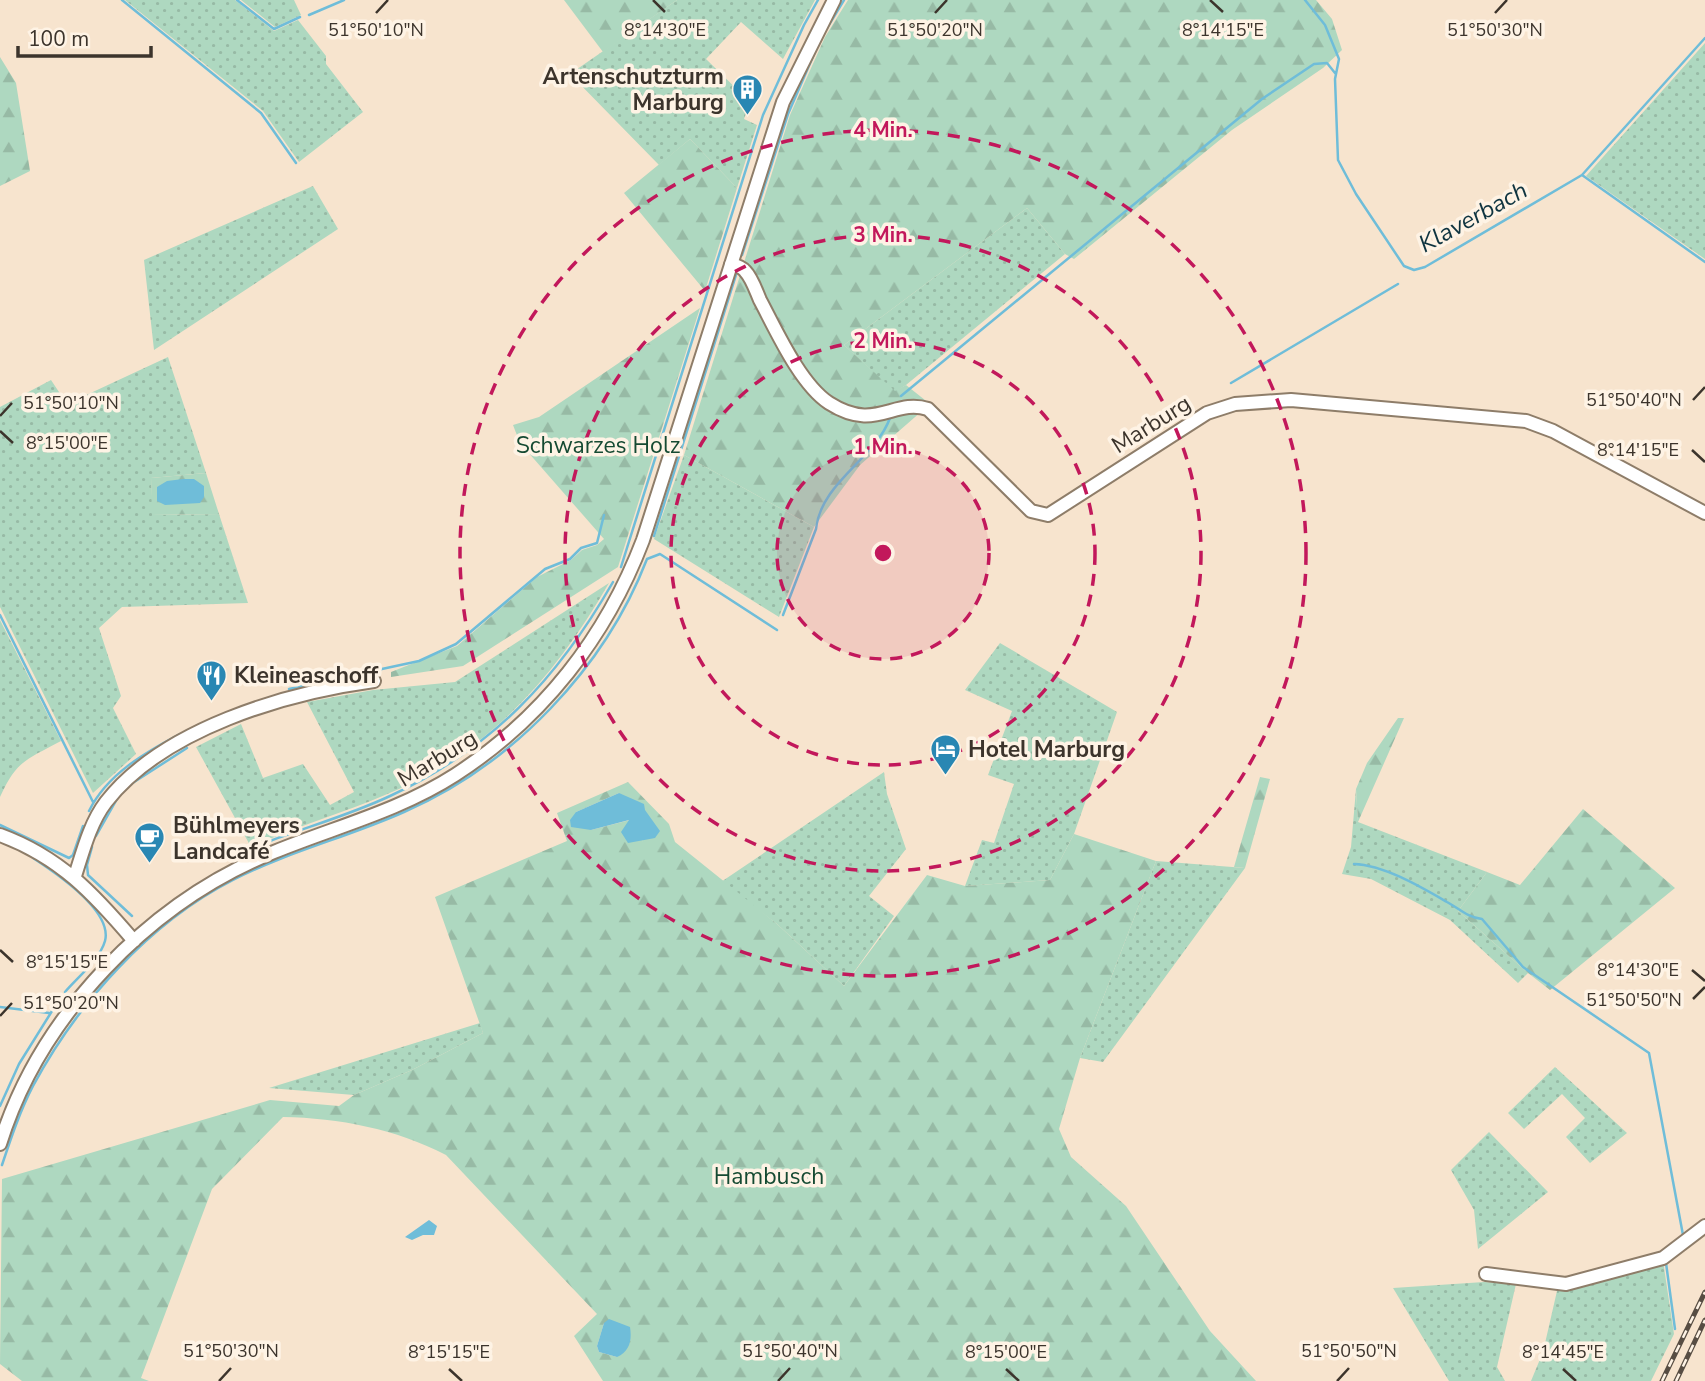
<svg xmlns="http://www.w3.org/2000/svg" width="1705" height="1381" font-family="'Nunito Sans',sans-serif">
<style>
.grass{fill:url(#grass-dots)}
.forest{fill:url(#forest-firs);fill-rule:evenodd}
.water{fill:#6fbdd9}
.lines{fill:none;stroke-linecap:round;stroke-linejoin:round}
.stream{stroke:#6fbdd9;stroke-width:2.5}
.minor-casing{stroke:#8e7d69;stroke-width:16}
.minor{stroke:#fff;stroke-width:12}
.rail-casing{stroke:#574d43;stroke-width:5}
.rail{stroke:#fef3e5;stroke-width:2.5;stroke-dasharray:8;stroke-linecap:butt}
.ticks{fill:none;stroke:#3c342c;stroke-width:2.5}
.ring{fill:none;stroke:#c2185b;stroke-width:3.5;stroke-dasharray:12 9}
.labels{text-anchor:middle;stroke-width:7;stroke-linejoin:round;paint-order:stroke}
.poi-label{font-size:23px;font-weight:bold;fill:#3c342c;stroke:#fef3e5;text-anchor:start}
.street-label{font-size:23px;fill:#3c342c;stroke:#fef3e5}
.park-label{font-size:23px;fill:#154a32;stroke:#fef3e5}
.water-label{font-size:24px;font-style:italic;fill:#0f3440;stroke:#fef3e5}
.ticks-label{font-size:18px;text-anchor:middle;fill:#3c342c;stroke:#fef3e5;stroke-width:7;stroke-linejoin:round;paint-order:stroke}
.centre{fill:#c2185b;stroke:#fef3e5;stroke-width:3.5}
.ring-label{font-size:21px;text-anchor:middle;font-weight:bold;fill:#c2185b;stroke:#fef3e5;stroke-width:7;stroke-linejoin:round;paint-order:stroke}
</style>
<defs>
<pattern id="grass-dots" width="8" height="8" patternUnits="userSpaceOnUse" patternTransform="scale(1.75)"><rect width="8" height="8" fill="#aed8c0"/><path d="M2 2h.1M6 6h.1" fill="none" stroke="#97baa5" stroke-width="1.8" stroke-linecap="round"/></pattern>
<pattern id="forest-firs" width="22" height="20" patternUnits="userSpaceOnUse" patternTransform="scale(1.75)"><rect width="22" height="20" fill="#aed8c0"/><path d="M5 1l3.5 6h-7zM16 11l3.5 6h-7z" fill="#97baa5"/></pattern>
</defs>
<rect width="100%" height="100%" fill="#f7e4ce"/>
<path class="grass" d="M125 0H235L274 31 298 20 326 56V64L363 112 299 162 263 111Z
M241 0H294L301 15 275 27Z
M677 0H815L783 59 741 22 706 59 750 102 744 119 757 125 737 188 690 139 659 165 570 74Z
M1705 43V259L1586 176Z
M313 186 338 229 154 350 144 260Z
M1027 208 1065 254 906 385 895 392 844 345Z
M168 357 206 473 151 478 153 515 219 514 248 603 122 607 99 628 121 696 113 708 136 754 93 793 0 607V407L51 380 67 404Z
M684 455 814 527 779 617 654 539Z
M609 583C555 677 488 753 385 795 341 814 294 827 251 847L196 747 241 724 263 778 303 764 330 805 354 792 307 702 373 690 455 682Z
M0 620 61 741C26 760 17 760 0 797Z
M1000 643 1117 712 1074 834 1050 880 965 886 982 840 994 843 1014 784 988 775 1012 711 965 690Z
M884 772 887 794 906 849 869 896 894 916 844 986 777 924 721 882Z
M1356 789 1358 822 1487 872 1458 911 1528 973 1518 983 1450 920 1371 879 1342 874 1351 847Z
M1156 861 1245 868 1103 1062 1080 1058Z
M480 1023 483 1033 412 1070 354 1095 269 1088Z
M1555 1067 1627 1133 1590 1163 1566 1137 1585 1118 1562 1094 1524 1129 1508 1113Z
M1489 1132 1548 1192 1478 1249 1474 1210 1451 1170Z
M1663 1261 1674 1334 1651 1381H1531L1543 1352 1557 1291Z
M1484 1282 1516 1284 1497 1367 1505 1381H1449L1393 1288Z"/>
<path class="forest" d="M564 0H677L603 52Z
M848 0H1316L1332 19 1342 50 1323 68 1232 130 1074 259 1065 254 1027 208 844 345 895 391 906 385 930 404 860 465 814 527 684 455 790 115 825 37Z
M0 57 16 83 30 171 0 186Z
M690 139 737 188 705 291 624 193Z
M700 308 618 567 463 666 391 677V672L457 646 537 577 571 560 582 550 597 545 604 539 520 443 513 425 539 417Z
M206 473 219 514 152 515 151 478Z
M1398 718H1404L1358 822 1356 789 1367 763Z
M1260 777 1270 779 1245 868 1234 867Z
M628 782 669 824 675 842 777 924 844 986 927 875 965 886 1050 880 1074 834 1156 861 1080 1058 1059 1129 1071 1157 1126 1206 1210 1331 1256 1381H603L574 1336 597 1314 446 1155C396 1129 339 1118 283 1117L212 1189 141 1378 149 1381H22L0 1364 2 1179 270 1100 339 1106 354 1095 412 1070 483 1033 435 897 567 841 557 813ZM619 793 643 842 630 820 591 830 576 812ZM604 1323 617 1357 599 1352 597 1346Z
M1583 809 1675 888 1550 990 1528 973 1458 911 1487 872 1520 885Z"/>
<path class="water" d="M183 479H194L204 486V497L200 503 165 505 157 501V487L167 481Z
M619 793 644 804 645 810 660 831 655 838 628 843 621 832 629 820 591 830 571 827 570 820 576 812Z
M429 1220 437 1226 434 1235H423L412 1240 405 1237Z
M609 1319 630 1327C632 1340 630 1351 617 1357L599 1352 597 1346 604 1323Z"/>
<g class="lines">
<path class="stream" d="M122 0 261 113 296 163
M237 0 274 29 300 17
M1305 0 1325 25 1339 59 1335 79 1338 160 1356 194 1404 266 1414 270 1425 267 1582 175 1705 38
M309 15 344 0
M824 33 844 0
M1582 175 1705 262
M742 255 788 114 818 45
M1231 383 1398 284
M901 396 1262 99 1314 64 1327 63 1335 73
M654 536 736 275
M621 567 763 115 804 25 818 0
M0 615 93 802
M783 615 816 529C821 482 875 459 890 418
M289 689 419 661 456 644 545 569 570 559 581 548 597 543 604 515
M131 784 187 748
M89 811C107 774 146 752 180 734
M0 825 69 858 73 855 83 826
M96 836 117 799
M270 841C310 826 352 814 390 796 492 749 558 678 613 582
M92 847 87 865 88 875 132 916
M33 858C53 871 113 911 105 941 100 959 77 978 65 992
M1354 864C1384 865 1421 887 1447 902 1460 909 1467 917 1482 919L1523 967 1649 1053 1683 1235
M0 1007 49 1013
M0 1106 19 1064 57 1003
M2 1165C11 1138 20 1111 33 1086 77 1004 149 923 233 880 287 852 348 837 404 812 512 765 605 668 647 559L660 554 777 630
M1666 1263 1675 1329"/>
<defs>
<path id="minor" d="M731 264C735 265 742 267 745 271 752 278 756 291 760 300 776 330 800 384 829 403 876 433 893 398 928 409L1031 511 1048 515 1207 413 1235 404 1291 400 1526 421 1553 431 1705 513
M0 835C60 857 94 894 134 941
M75 876C83 851 90 823 106 802 163 729 285 693 374 681
M0 1144C40 1015 150 902 274 852 335 827 399 811 455 775 543 718 606 637 643 540L783 102 834 0
M1486 1274 1566 1284 1663 1258 1705 1226"/>
</defs>
<use href="#minor" class="minor-casing"/>
<use href="#minor" class="minor"/>
<defs>
<path id="rail" d="M1662 1381 1705 1292
M1676 1381 1705 1320"/>
</defs>
<use href="#rail" class="rail-casing"/>
<use href="#rail" class="rail"/>
</g>
<path class="ticks" d="M653 0 665 12M1210 0 1223 12M376 13 388 0M935 13 947 0M1495 13 1507 0M1693 400 1705 387M0 416 12 403M0 431 13 443M1692 450 1705 462M0 950 13 962M1692 970 1705 981M1693 999 1705 987M0 1016 12 1003M449 1369 462 1381M1006 1369 1019 1381M1563 1369 1576 1381M219 1381 231 1368M778 1381 790 1368M1337 1381 1349 1368"/>
<circle cx="883" cy="553" r="106" fill="#c2185b" fill-opacity=".12"/>
<g class="ring">
<circle cx="883" cy="553" r="106"/>
<circle cx="883" cy="553" r="212"/>
<circle cx="883" cy="553" r="318"/>
<circle cx="883" cy="553" r="423"/>
</g>
<defs>
<symbol id="building-pin" viewBox="-11 -11 22 30"><path d="M0 17L-7.5 6A9.5 9.5 0 1 1 7.5 6Z" fill="#2987b3" stroke="#fef3e5"/><path d="M-4-6H4V6H1V3H-1V6H-4ZM-2.5-4.3h1.7v1.8h-1.7ZM.8-4.3h1.7v1.8H.8ZM-2.5-1h1.7V.8h-1.7ZM.8-1h1.7V.8H.8Z" fill="#fff"/></symbol>
<symbol id="restaurant-pin" viewBox="-11 -11 22 30"><path d="M0 17L-7.5 6A9.5 9.5 0 1 1 7.5 6Z" fill="#2987b3" stroke="#fef3e5"/><path d="M-5-6h1v4h1v-4h1v4h1v-4h1v5L-1.5 .5V6h-2V.5L-5-1ZM5-6V6H3V1.5H1.5Q1.5-4 5-6Z" fill="#fff"/></symbol>
<symbol id="hotel-pin" viewBox="-11 -11 22 30"><path d="M0 17L-7.5 6A9.5 9.5 0 1 1 7.5 6Z" fill="#2987b3" stroke="#fef3e5"/><path d="M-6-4.5h1.5V1H6V5H4.5V3h-9V5H-6ZM-4 0a1.8 1.8 0 1 1 3.6 0ZM.5 0V-2.5h3Q6-2.5 6 0Z" fill="#fff"/></symbol>
<symbol id="cafe-pin" viewBox="-11 -11 22 30"><path d="M0 17L-7.5 6A9.5 9.5 0 1 1 7.5 6Z" fill="#2987b3" stroke="#fef3e5"/><path d="M-5.5-4.5H6V0H3Q3 3.5 0 3.5H-2.5Q-5.5 3.5-5.5 0ZM3-3.2v2h1.7v-2ZM-6 4.5H4V6H-6Z" fill="#fff"/></symbol>
</defs>
<g fill-rule="evenodd">
<use href="#building-pin" x="730" y="72" width="35" height="47"/>
<use href="#restaurant-pin" x="194" y="658" width="35" height="47"/>
<use href="#hotel-pin" x="928" y="732" width="35" height="47"/>
<use href="#cafe-pin" x="132" y="820" width="35" height="47"/>
</g>
<g class="labels">
<g class="poi-label">
<text x="724" y="84" text-anchor="end">Artenschutzturm<tspan x="724" dy="26">Marburg</tspan></text>
<text x="234" y="683">Kleineaschoff</text>
<text x="968" y="757">Hotel Marburg</text>
<text x="173" y="833">Bühlmeyers<tspan x="173" dy="26">Landcafé</tspan></text>
</g>
<g class="street-label">
<text transform="translate(1151 424) rotate(-32)" y="8">Marburg</text>
<text transform="translate(437 758) rotate(-31)" y="8">Marburg</text>
</g>
<g class="park-label">
<text x="598" y="453">Schwarzes Holz</text>
<text x="769" y="1184">Hambusch</text>
</g>
<g class="water-label">
<text transform="translate(1473 217) rotate(-29)" y="8">Klaverbach</text>
</g>
</g>
<g class="ticks-label">
<text x="665" y="36">8°14'30"E</text>
<text x="1223" y="36">8°14'15"E</text>
<text x="376" y="36">51°50'10"N</text>
<text x="935" y="36">51°50'20"N</text>
<text x="1495" y="36">51°50'30"N</text>
<text x="1634" y="406">51°50'40"N</text>
<text x="71" y="409">51°50'10"N</text>
<text x="67" y="449">8°15'00"E</text>
<text x="1638" y="456">8°14'15"E</text>
<text x="67" y="968">8°15'15"E</text>
<text x="1638" y="976">8°14'30"E</text>
<text x="1634" y="1006">51°50'50"N</text>
<text x="71" y="1009">51°50'20"N</text>
<text x="231" y="1357">51°50'30"N</text>
<text x="790" y="1357">51°50'40"N</text>
<text x="1349" y="1357">51°50'50"N</text>
<text x="449" y="1358">8°15'15"E</text>
<text x="1006" y="1358">8°15'00"E</text>
<text x="1563" y="1358">8°14'45"E</text>
</g>
<circle cx="883" cy="553" r="10" class="centre"/>
<g class="ring-label">
<text x="883" y="137">4 Min.</text>
<text x="883" y="242">3 Min.</text>
<text x="883" y="348">2 Min.</text>
<text x="883" y="454">1 Min.</text>
</g>
<path d="M18 46v10h133v-10" fill="none" stroke="#3c342c" stroke-width="3.5"/>
<text x="28" y="46" font-size="21" fill="#3c342c" stroke="#fef3e5" stroke-width="5" paint-order="stroke">100 m</text>
</svg>
